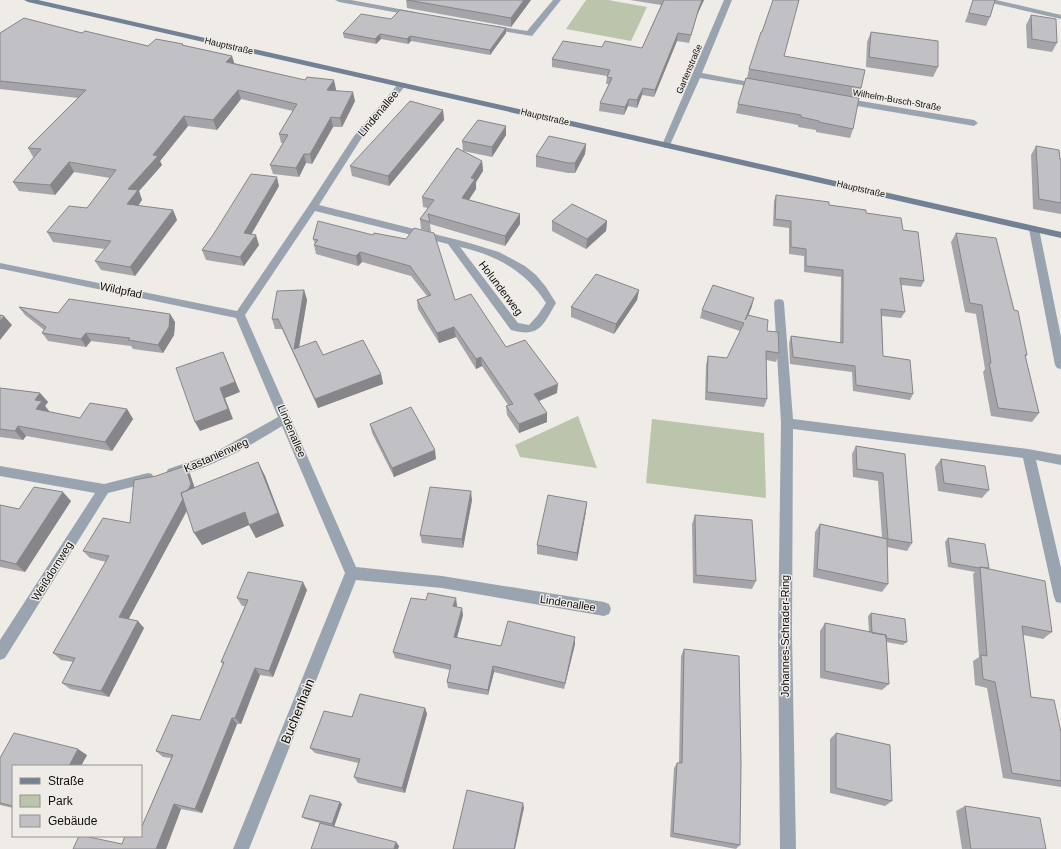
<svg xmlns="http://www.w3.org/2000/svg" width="1061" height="849" font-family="Arial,sans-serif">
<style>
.green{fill:#bbc5ab}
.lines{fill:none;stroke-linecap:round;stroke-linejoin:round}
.street{fill:#9aa4b1;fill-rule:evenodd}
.secondary{fill:#738195;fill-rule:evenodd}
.wall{fill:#a5a5a9}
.shaded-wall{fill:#86868a}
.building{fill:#c0c0c5;stroke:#86868a}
.labels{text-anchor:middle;stroke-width:3;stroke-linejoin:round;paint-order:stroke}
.far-street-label{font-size:9px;fill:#100f0e;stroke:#efebe7}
.street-label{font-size:11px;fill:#100f0e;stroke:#efebe7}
.near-street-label{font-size:13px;fill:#100f0e;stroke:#efebe7}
</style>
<rect width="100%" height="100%" fill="#efebe7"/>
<path class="green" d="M586 0H608L647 7 631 41 566 29Z
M578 416 597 468 520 457 515 445Z
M652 419 764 433 766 498 646 483Z"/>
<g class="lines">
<path class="street" d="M335 0H351L415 12 419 14 415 16 339 2Z
M553 0H561L532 36 490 29 486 27 490 25 527 31Z
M724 0H732L702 73 760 84 764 86 760 88 700 78 670 145 666 148 663 147 662 145Z
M983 0H996L1061 15V19L987 2Z
M399 83H405L406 85 361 139 319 205 466 242 499 252 525 266 536 275 546 287 556 303C543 325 540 338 511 330L448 244 315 211 245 315 356 567 442 576 604 602 609 604 611 609 609 614 604 616 442 588 356 580 249 849H233L345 573 282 426C247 448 212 467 172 478L168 477 166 473 168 469 212 454 278 417 236 318 2 269H0V263L237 311 309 205 354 136ZM460 247C496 255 526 271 546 303L538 315 529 325 518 323Z
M843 98 974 120 978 123 974 126 840 103 839 101 840 99Z
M1034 226 1039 229 1061 337V369L1057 368 1055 365 1029 229Z
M779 299 783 300 784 303 793 419 1028 449 1061 455V465L1036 460 1061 568V603L1056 602 1054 597 1023 458 793 429 792 635 796 849H780L778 635 781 423 774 303 775 300Z
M0 466 104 484 148 473 152 474 154 478 152 482 108 493 5 658 0 660V640L95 493 0 476Z"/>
<path class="secondary" d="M24 0H38L1061 232V238L28 2Z"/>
</g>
<path class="wall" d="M406 0H531L511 27 407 8Z
M630 0H704L697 15 689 43 677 41 654 97 642 95 637 108 628 106 624 115 599 111 600 103 609 84H606L607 76 552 67V59L602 47 642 48 661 5Z
M973 0H995L990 17 986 26 965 22Z
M1031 15 1057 43 1052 52 1027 48 1026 25Z
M391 19 506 33 490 55 411 41 408 44 381 39 376 44 344 38 343 33Z
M871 32 938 67 933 77 866 67 867 42Z
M0 33H82L148 46H184L232 56 234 63 336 89 335 91 355 101 342 127H333L312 164 306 163 299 177 273 174 270 165 283 143H281L279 134 293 111 241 99 217 130 188 126 160 161 162 165 139 191 142 200 138 206 173 210 177 220 135 276 101 270 95 261 105 249 53 242 47 232 87 208 110 178 74 172 55 195 19 191 13 182 34 157H33L28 148 78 98 0 89Z
M784 56 861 88 858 97 853 129 850 138 816 132V130L798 127V125L736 113 738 104 747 78 749 69Z
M443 110 444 120 389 186 352 176 350 166Z
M506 135 492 157 463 151 462 141Z
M586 144 585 154 575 173H568L536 167V156Z
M1036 146 1061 159V214L1033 209 1031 155Z
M482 161 483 171 476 182V189L469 200 520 214V224L505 246 430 224 431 232 421 229 420 219 428 208 423 207 422 197Z
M279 186 251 234 259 245 244 266 206 260 202 250 213 235Z
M776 195 866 213 903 230 924 281 921 287 901 285 905 312 901 318 882 316 883 356 913 394 910 400 853 391 852 372 790 364 789 343 791 336 840 343 841 277 804 272V256L789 254V228L773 226 774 201Z
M552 221H607L606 231 586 249 552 231Z
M956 233 1014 310 1027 355 1025 357 1039 413 1032 422 991 416 983 372 985 369 976 314 965 312 951 242Z
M373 235 455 300 506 347 557 393 539 401 547 422 519 433 507 415 506 406 508 405 482 366 476 369 456 337 439 343 418 309 417 300 427 296 411 276 362 262 358 266 316 254 314 245 315 244 313 239Z
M304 290 307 300 299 347 381 374 383 384 318 408 282 329H275L272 319Z
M639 290 637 300 614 334 571 317V307Z
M752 306 748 315 767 331 779 353 776 362 766 360 767 399 764 407 705 400 706 365 708 356 727 358 740 331 700 318 702 310Z
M19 307 58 313 170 314 175 322 174 335 163 353 133 349 131 346 91 341 86 347 48 341 42 333 44 330 25 315Z
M0 388 40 393 48 402 45 406 49 411 48 412 80 418 127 409 133 419 112 451 26 436 23 440 0 437Z
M370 424 436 459 394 477 372 433Z
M856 446 905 454 912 543 907 551 887 547 888 584 882 592 813 577 815 532 820 524 882 537 878 481 853 477 852 454Z
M941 459 989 490 982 498 938 491 935 467Z
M258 462 265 476 284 526 256 538 249 525 202 545 187 511 128 619 144 628 109 697 70 689 62 683 73 662 61 660 53 653 106 562 90 558 83 551 130 523 190 474 195 488Z
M472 500 463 548 422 543 420 535Z
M71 501 25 572 0 567V505L19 509Z
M586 511 577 561 537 554V545Z
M695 515 756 581 752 589 693 583 692 524Z
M948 538 989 568 1052 632 1043 639 1023 635 1031 697 1061 732V787L1003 778 987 688 975 685 973 661 979 657 973 574 975 572 948 567 945 542Z
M307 590 273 677 260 675 241 724H237L202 813 181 809 166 849H73L122 844 142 826 171 758 163 757 156 751 200 720 223 664 221 662 245 606H242L237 598Z
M457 605 456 607 463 615 457 638 501 646 575 644 564 689 494 672 488 695 448 688 447 682 450 670 395 658 393 652Z
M871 613 907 642 903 645 886 642 889 684 882 690 820 678V631L825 623 869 632 868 616Z
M684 649 740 845 736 849 670 837 674 768 677 763H679L681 656Z
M425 708 427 714 405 793 358 783 354 777 358 763 315 753 310 748 352 717Z
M836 733 892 801 885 806 830 793V739Z
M87 755 81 766H13V808L0 805V758Z
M342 804 334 826 399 846 398 849H311L320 823 305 819 302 817Z
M965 806 1046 849H962L956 811Z"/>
<path class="shaded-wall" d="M524 0H531L511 27V18Z
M702 0H704L697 15 689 43 691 35 699 8Z
M506 28V33L490 55V50Z
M678 33 677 41 654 97 655 90Z
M380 34 381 39 376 44 375 39Z
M410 36 411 41 408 44 407 39Z
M232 56 235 66 226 62Z
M334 80 336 89 329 99 327 90Z
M643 88 642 95 637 108V100Z
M238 90 241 99 217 130 213 120Z
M353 92 355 101 342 127 340 118Z
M629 99 628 106 624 115 625 107Z
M443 110 444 120 389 186 388 176Z
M184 116 188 126 160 161 162 165 139 191 142 200 132 214 127 204 128 189 153 155Z
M331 117 333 127 312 164 310 154Z
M506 126V135L492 157V147Z
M586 144 585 154 575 173V163Z
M304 154 306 163 299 177 296 168Z
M482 161 483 171 476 182V189L463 208 462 198 471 178Z
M69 162 74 172 55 195 50 185Z
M277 177 279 186 247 242 244 233Z
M173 210 177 220 135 276 130 267Z
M520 214V224L505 246V236Z
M607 221 606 231 586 249 587 239Z
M256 235 259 245 244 266 240 257Z
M360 252 362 262 358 266 356 256Z
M304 290 307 300 297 359 294 349Z
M639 290 637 300 614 334 616 324Z
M754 298 752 306 743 329 745 320Z
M170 314 175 322 174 335 163 353 158 345Z
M4 316 12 325 0 340V321Z
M454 327 456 337 439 343 437 333Z
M86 333 91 341 86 347 81 339Z
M223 352 240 392 225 398 233 419 200 431 195 422 220 388Z
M481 357 482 366 476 369V359Z
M381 374 383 384 318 408 315 399Z
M558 384 557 393 534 403V394Z
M40 393 48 402 45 406 49 411 44 419 36 409 35 400Z
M127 409 133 419 112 451 105 442Z
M547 413V422L519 433V424Z
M18 426 26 436 23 440 15 431Z
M435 450 436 459 394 477 392 468Z
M258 462 265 476 284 526 256 538 249 525 202 545 194 533Z
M185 466 190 474 196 493 126 624 119 617Z
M471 491 472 500 463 548 462 539Z
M63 492 71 501 25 572 16 564Z
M587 502 586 511 577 561V553Z
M303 582 307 590 273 677 269 671Z
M456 598 457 605 454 613 453 606Z
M462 608 463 615 455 644 454 637Z
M138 621 144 628 109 697 101 691Z
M575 637V644L564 689 565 683Z
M493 666 494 672 488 695V690Z
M255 668 260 675 241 724 235 718Z
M425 708 427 714 405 793 402 788Z
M232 718 237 724 202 813 195 809Z
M78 749 87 755 81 766H69Z
M340 802 342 804 334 827 332 824Z
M523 803 524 808 515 849H514Z
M174 804 181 809 166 849H156Z
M396 842 399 846 398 849H394Z"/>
<path class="building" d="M407 0H524L511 18Z
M664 0H702L699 8 691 35 678 33 655 90 643 88 637 100 629 99 625 107 600 103 612 78 607 77 610 70 552 59 563 41 602 47 605 41 642 48Z
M773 0H799L784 56 865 70 861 88 749 69 761 32H762Z
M973 0H995L990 17 969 13Z
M400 10 506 28 490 50 410 36 407 39 380 34 375 39 343 33 361 14 391 19Z
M1031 15 1056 19 1057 43 1032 39Z
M24 18 82 33 85 31 148 46 156 39 183 44 182 45 232 56 226 62 305 80 307 77 334 80 327 90 353 92 340 118 331 117 310 154H304L296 168 270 165 288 135 279 134 297 104 238 90 213 120 184 116 153 155 158 156 128 189 138 190 127 204 173 210 130 267 95 261 111 241 47 232 69 206 87 208 116 170 69 162 50 185 13 182 41 149 28 148 86 90 0 81V33Z
M871 32 938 41V67L869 57Z
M746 78 859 98 853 129 819 122V121L801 117V115L738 104Z
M410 101 443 110 388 176 350 166Z
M478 120 506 126 492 147 462 141Z
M549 136 586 144 575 163H568L536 156Z
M1036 146 1059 150 1060 159H1061V203L1039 199Z
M457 148 482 161 471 178 475 179 462 198 520 214 505 236 428 214 430 222 420 219 434 200 422 197Z
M251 174 277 177 244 233 256 235 240 257 202 250 213 235Z
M776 195 829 202V205L866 210V213L901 218 903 230 918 232 924 281 900 278 905 312 881 309 883 356 910 360 913 394 856 385 855 366 793 357 791 336 843 343V270L806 266V249L791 247V221L775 219Z
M572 204 607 221 587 239 552 221Z
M318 221 373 235 374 233 406 239 414 228 434 233 455 300 471 294 506 347 525 340 558 384 534 394 547 413 519 424 506 406 513 404 481 357 476 359 454 327 437 333 417 300 431 295 410 266 360 252 356 256 314 245 318 240 313 239Z
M956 233 996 238 1014 310 1018 311 1027 355H1025L1039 413 998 408 989 363H991L982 305 970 303Z
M596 274 639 290 616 324 571 307Z
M713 285 754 298 745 320 748 315 768 320 767 331 778 332 779 353 766 351 767 399 707 392 708 356 727 358 744 323 702 310Z
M304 290 294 349 316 341 323 355 363 340 381 374 315 399 278 319H272L277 291Z
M69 299 170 314 169 327 158 345 128 340 130 338 86 333 81 339 42 333 46 327 19 307 58 313Z
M0 315 4 316 0 321Z
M223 352 235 382 220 388 228 409 195 422 176 368Z
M0 388 40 393 35 400 42 401 36 409 80 418 90 403 127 409 105 442 18 426 15 431 0 429Z
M411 407 435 450 392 468 370 424Z
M856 446 905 454 912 543 888 539 883 473 857 469Z
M941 459 985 466 989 490 944 483Z
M258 462 278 513 249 525 245 512 194 533 181 493Z
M185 466 191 484 188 490 181 493 183 499 119 617 138 621 101 691 62 683 75 658 53 653 109 556 83 551 103 518 130 523 134 480 156 476Z
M34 487 63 492 16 564 0 560V505L19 509Z
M430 487 471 491 462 539 420 535Z
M548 495 587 502 577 553 537 545Z
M695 515 752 520 756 581 696 575Z
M820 524 887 539 888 584 817 569Z
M948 538 985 544 989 568 980 567 979 568 951 563Z
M980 567 1045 581 1052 632 1022 626 1031 697 1054 700 1061 732V781L1012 773 995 682 983 679 981 655 987 656Z
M248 572 303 582 269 671 255 668 235 718H232L195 809 174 804 156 849H73L79 836H84L122 844 125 836H141V825L142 826 173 755 156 751 172 715 200 720 224 662H221L248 600 237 598Z
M428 593 456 598 453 606 462 608 454 637 501 646 508 621 575 637 565 683 493 666 488 690 447 682 451 665 393 652 411 598 426 600Z
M871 613 905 619 907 642 886 638V635L872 633Z
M825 623 886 635 889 684 825 671Z
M684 649 739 656 741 762 740 845 673 833 677 763H682Z
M360 694 425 708 402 788 354 777 360 759 310 748 324 711 352 717Z
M14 733 78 749 69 766H13V806L0 803V758Z
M836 733 890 745 892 801 836 788Z
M467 790 523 803 514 849H453Z
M310 795 340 802 332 824 302 817Z
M965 806 1040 818 1046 849H971Z
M320 823 396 842 394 849H311Z"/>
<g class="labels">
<g class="far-street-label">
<text transform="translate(229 46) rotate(13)" y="3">Hauptstraße</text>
<text transform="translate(689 69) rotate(-67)" y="3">Gartenstraße</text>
<text transform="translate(897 100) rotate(10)" y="3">Wilhelm-Busch-Straße</text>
<text transform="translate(545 117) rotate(13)" y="3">Hauptstraße</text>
<text transform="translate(861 189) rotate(13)" y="3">Hauptstraße</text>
</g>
<g class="street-label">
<text transform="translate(378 113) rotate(-50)" y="4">Lindenallee</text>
<text transform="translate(501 288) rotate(53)" y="4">Holunderweg</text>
<text transform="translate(121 290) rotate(12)" y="4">Wildpfad</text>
<text transform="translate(292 431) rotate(67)" y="4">Lindenallee</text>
<text transform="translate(216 455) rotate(-24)" y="4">Kastanienweg</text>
<text transform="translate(52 571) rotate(-58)" y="4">Weißdornweg</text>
<text transform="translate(568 603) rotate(9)" y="4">Lindenallee</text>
<text transform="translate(785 636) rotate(-90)" y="4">Johannes-Schrader-Ring</text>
</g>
<g class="near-street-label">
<text transform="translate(297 711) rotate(-68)" y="5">Buchenhain</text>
</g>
</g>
<rect x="12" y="765" width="130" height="72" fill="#efebe7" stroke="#969390"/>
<rect x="20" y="778" width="20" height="6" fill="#738195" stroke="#969390"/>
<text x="48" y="785" font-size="12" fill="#100f0e">Straße</text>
<rect x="20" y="795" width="20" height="12" fill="#bbc5ab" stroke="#969390"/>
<text x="48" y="805" font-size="12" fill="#100f0e">Park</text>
<rect x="20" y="815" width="20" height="12" fill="#c0c0c5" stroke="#969390"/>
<text x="48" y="825" font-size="12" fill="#100f0e">Gebäude</text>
</svg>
